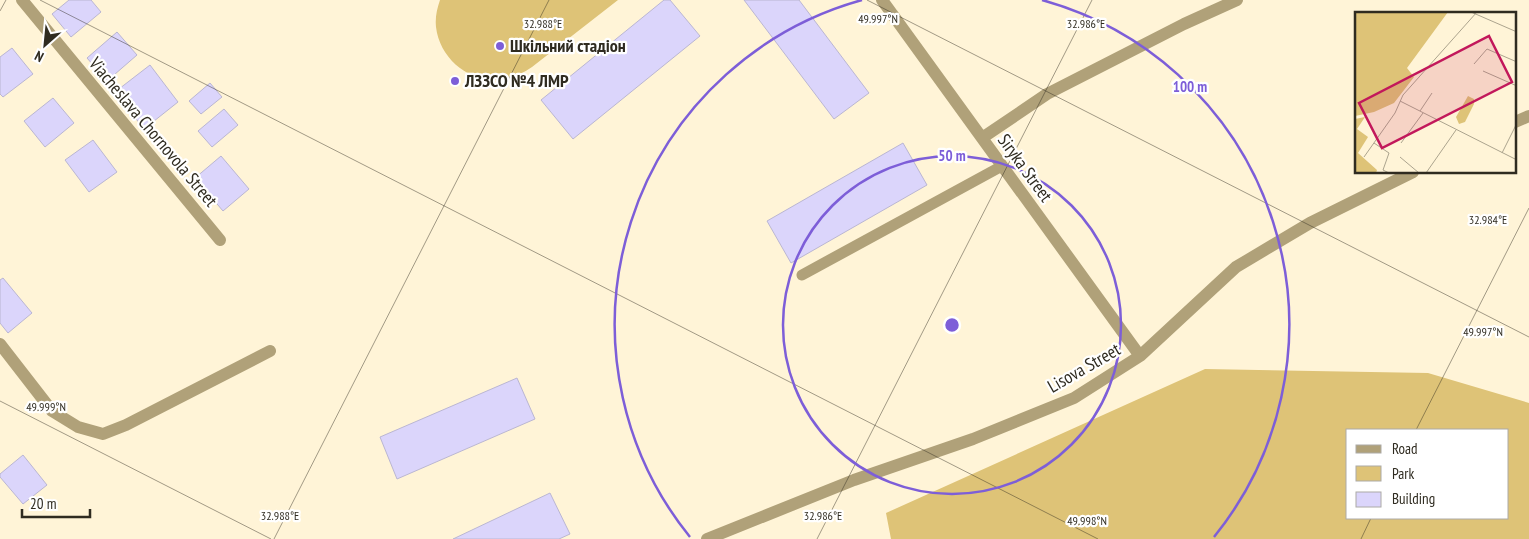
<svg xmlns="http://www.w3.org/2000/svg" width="1529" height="539" font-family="'PT Sans Narrow',sans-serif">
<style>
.green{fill:#dec377;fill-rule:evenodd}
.building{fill:#dbd5fb;stroke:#bab6d2}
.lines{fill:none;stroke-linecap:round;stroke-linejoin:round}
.lane{stroke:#b0a179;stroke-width:11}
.street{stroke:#b0a179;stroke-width:12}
.ticks{fill:none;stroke:#2f2b20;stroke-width:1;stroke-opacity:0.45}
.ring{fill:none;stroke:#7d5ed8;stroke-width:2.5}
.poi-dot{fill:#7d5ed8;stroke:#fff;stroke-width:2}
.labels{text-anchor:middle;stroke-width:4.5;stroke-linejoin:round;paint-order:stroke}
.poi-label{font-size:18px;font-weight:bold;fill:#2f2b20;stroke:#fff;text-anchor:start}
.street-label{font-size:18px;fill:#2f2b20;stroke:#fff}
.inset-road{fill:none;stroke:#aca48e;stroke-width:1}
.view{fill:#c2185b;fill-opacity:0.15;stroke:#c2185b;stroke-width:2.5}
.inset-edge{fill:none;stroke:#2f2b20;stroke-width:2.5}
.ticks-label{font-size:12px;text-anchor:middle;fill:#2f2b20;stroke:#fff;stroke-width:4.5;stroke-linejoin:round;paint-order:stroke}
.centre{fill:#7d5ed8;stroke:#fff;stroke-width:2.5}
.ring-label{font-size:15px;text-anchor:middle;font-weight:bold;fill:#7d5ed8;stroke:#fff;stroke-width:4.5;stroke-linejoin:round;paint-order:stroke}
</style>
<rect width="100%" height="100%" fill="#fff4d7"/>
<path class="green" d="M440 0H618L532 67C525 72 517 76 508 78 474 87 440 61 436 27 435 17 437 9 440 0Z
M1205 369 1428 373 1529 403V539H891L886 513ZM1348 430H1508V518H1348Z"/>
<path class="building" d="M69 0H91L101 12 71 37 52 14Z
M664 0H670L700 36 573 139 541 100Z
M744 0H799L869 93 834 119Z
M117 32 137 55 107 81 87 58Z
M12 48 33 74 3 97 0 94V57Z
M150 65 178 102 144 129 115 92Z
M210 83 222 97 201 114 189 101Z
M53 98 74 123 45 147 24 121Z
M224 109 238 125 212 147 198 131Z
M93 140 117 172 89 192 65 160Z
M903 143 927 185 791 263 767 221Z
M221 156 249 189 223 211 195 178Z
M3 278 32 313 8 333 0 323V280Z
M517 378 535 419 397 479 380 437Z
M23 455 47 485 23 504 0 477V474Z
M550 493 570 534 559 539H453Z"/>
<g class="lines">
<path class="lane" d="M802 275 1002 166"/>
<path class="street" d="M22 0 220 240
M882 0 1140 356
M1515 122 1529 116
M982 138 1047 94 1184 24 1237 0
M0 344 52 411 78 427 103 434 126 425 270 351
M707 539 854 480 973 439 1074 398 1140 356 1236 267 1310 223 1413 172"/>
</g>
<path class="ticks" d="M40 0 1098 539M867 0 1529 337M0 11 6 0M0 401 271 539M1416 430 1529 208M274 539 549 0M817 539 1092 0M1361 539 1371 518"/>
<g class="ring">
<circle cx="952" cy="325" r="169"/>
<path d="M690 537A337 337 0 0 1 862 0M1042 0A337 337 0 0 1 1214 537"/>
</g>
<g class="poi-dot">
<circle cx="500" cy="46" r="5"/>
<circle cx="455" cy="81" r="5"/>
</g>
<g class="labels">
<g class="poi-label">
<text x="510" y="52">Шкільний стадіон</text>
<text x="465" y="87">ЛЗЗСО №4 ЛМР</text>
</g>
<g class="street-label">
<text transform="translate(153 132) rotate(50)" y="6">Viacheslava Chornovola Street</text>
<text transform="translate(1025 168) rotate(54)" y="6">Siryka Street</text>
<text transform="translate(1084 368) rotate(-30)" y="6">Lisova Street</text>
</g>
</g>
<g transform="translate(1355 12)">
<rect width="161" height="161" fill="#fff4d7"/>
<path d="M0 0H93L52 56 59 65 39 91 19 100 0 104ZM113 84 119 87V92L110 110 104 112 101 105ZM10 105 2 117 13 125 3 141 22 158 21 161H0V107Z" fill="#dec377"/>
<path class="inset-road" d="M116 0 162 20M119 52 132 37 162 50M128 59 162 74M45 89 162 148M65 99 77 81M19 131 34 141 28 158 34 161M46 131 68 101M147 141 162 111M9 145 40 101 48 83 122 0M45 145 64 161M71 161 101 118"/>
<path class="view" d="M134 24 157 70 27 136 4 91Z"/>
<rect width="161" height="161" class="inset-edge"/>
</g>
<g class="ticks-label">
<text x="878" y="23">49.997°N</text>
<text x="543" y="28">32.988°E</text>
<text x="1086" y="28">32.986°E</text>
<text x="1488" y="224">32.984°E</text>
<text x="1483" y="336">49.997°N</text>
<text x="46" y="411">49.999°N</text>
<text x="280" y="520">32.988°E</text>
<text x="823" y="520">32.986°E</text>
<text x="1087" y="525">49.998°N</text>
</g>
<circle cx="952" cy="325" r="8" class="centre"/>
<g class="ring-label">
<text x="1190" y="92">100 m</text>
<text x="952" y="161">50 m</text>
</g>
<rect x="1346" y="429" width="162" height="90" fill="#ffffff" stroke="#acaaa6"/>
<rect x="1356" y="445" width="25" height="8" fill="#b0a179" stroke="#acaaa6"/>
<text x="1392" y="454" font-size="15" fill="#2f2b20">Road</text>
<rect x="1356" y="466" width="25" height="15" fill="#dec377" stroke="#acaaa6"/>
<text x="1392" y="479" font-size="15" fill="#2f2b20">Park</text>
<rect x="1356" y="492" width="25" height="15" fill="#dbd5fb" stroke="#acaaa6"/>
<text x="1392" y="504" font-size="15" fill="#2f2b20">Building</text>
<g transform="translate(45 45) rotate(207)" stroke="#ffffff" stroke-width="4" paint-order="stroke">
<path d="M0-4L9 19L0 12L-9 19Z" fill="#2f2b20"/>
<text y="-8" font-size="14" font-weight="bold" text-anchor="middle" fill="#2f2b20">N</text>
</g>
<path d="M22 509v8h68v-8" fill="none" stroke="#2f2b20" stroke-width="2.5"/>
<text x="30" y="509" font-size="15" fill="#2f2b20" stroke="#ffffff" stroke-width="4" paint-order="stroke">20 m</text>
</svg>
